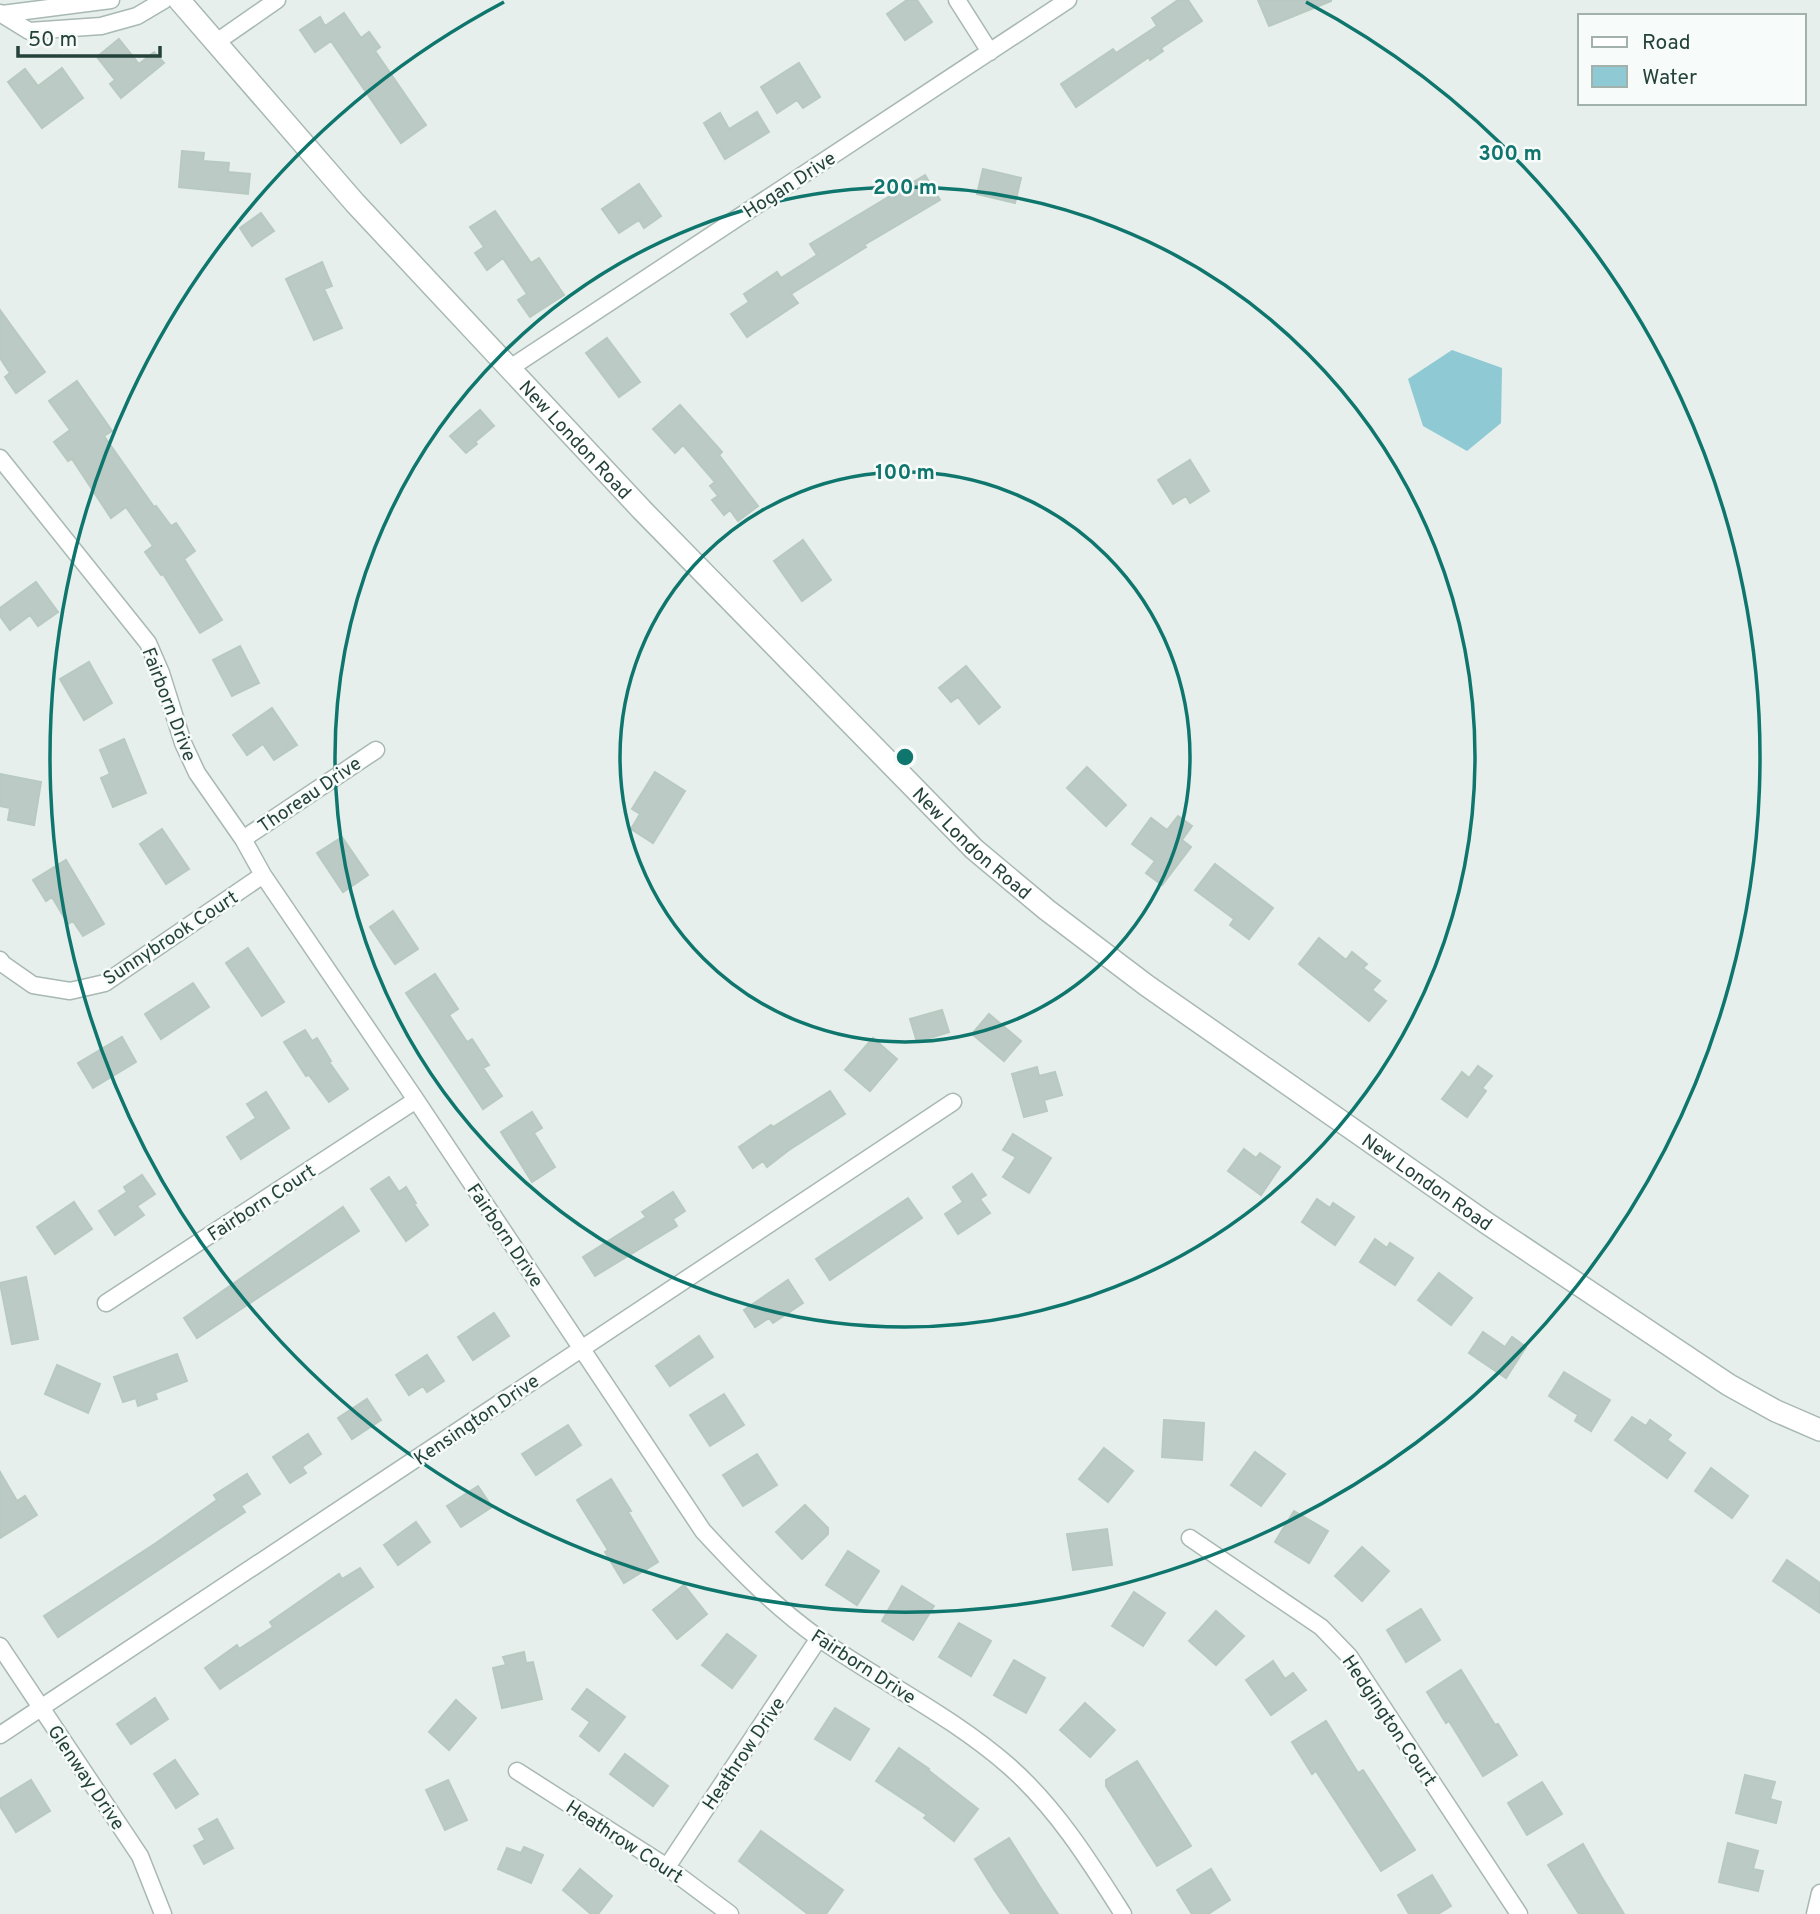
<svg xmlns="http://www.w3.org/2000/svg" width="1820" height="1914" font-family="Overpass,sans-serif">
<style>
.water{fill:#8ec9d4}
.building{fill:#bbcac4;stroke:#b8c9c2;stroke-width:2}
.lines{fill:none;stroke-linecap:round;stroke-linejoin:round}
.minor-casing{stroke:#a8b8b2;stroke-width:19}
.tertiary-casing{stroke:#a8b8b2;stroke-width:24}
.minor{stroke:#fff;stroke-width:16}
.tertiary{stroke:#fff;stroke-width:21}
.ring{fill:none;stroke:#0f766e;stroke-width:3.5}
.labels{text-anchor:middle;stroke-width:5;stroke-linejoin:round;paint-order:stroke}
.street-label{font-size:19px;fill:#24423a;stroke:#f7fbf9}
.centre{fill:#0f766e;stroke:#f7fbf9;stroke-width:3.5}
.ring-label{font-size:21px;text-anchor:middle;font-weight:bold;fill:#0f766e;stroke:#f7fbf9;stroke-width:5;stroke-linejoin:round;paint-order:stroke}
</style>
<rect width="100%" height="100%" fill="#e6efeb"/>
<path class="water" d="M1452 350 1502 368 1501 423 1467 451 1423 426 1408 379Z"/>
<path class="building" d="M907 0H917L932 22 905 40 887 14Z
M1178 0H1188L1202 21 1161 48 1163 51 1150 60 1149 57 1076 107 1061 84 1113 49 1116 53 1157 26 1152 18Z
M1258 0H1331V1L1269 26Z
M344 13 361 38 369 32 380 47 375 51 426 125 401 143 331 41 315 52 300 30 320 17 325 26Z
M119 39 139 64 154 52 164 63 121 98 110 84 115 80 97 57Z
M799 63 820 97 803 108 797 100 777 113 761 87Z
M62 68 83 98 42 128 8 82 25 69 38 86Z
M757 112 769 132 725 159 704 123 720 113 729 129Z
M182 151 204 153 203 161 229 163 228 172 250 174 248 194 179 187Z
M983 169 1021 178 1015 203 977 194Z
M925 175 940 200 864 245 866 247 791 294 798 303 747 337 731 314 749 302 744 294 777 272 781 278 817 255 810 244Z
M639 184 661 216 644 228 639 220 619 233 602 209Z
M495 211 531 263 539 258 564 295 530 317 518 300 527 294 503 258 487 270 475 253 484 247 470 227Z
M261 213 274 231 252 246 240 228Z
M322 262 332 286 324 289 342 328 314 340 286 279Z
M0 310 45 372 16 393 5 377 10 373 0 358Z
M607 338 640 382 619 397 586 353Z
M77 381 112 431 104 436 154 507 156 506 171 526 176 523 195 551 184 559 222 620 200 633 163 574 161 575 145 552 153 546 126 507 111 518 72 459 68 461 54 442 70 430 49 401Z
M680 405 722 452 719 455 758 506 738 521 730 510 724 515 712 500 718 496 710 486 715 482 683 445 675 453 653 429Z
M480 410 494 426 475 442 477 444 466 453 450 436Z
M1190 460 1209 491 1190 503 1186 496 1173 504 1158 480Z
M803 540 831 580 802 601 774 561Z
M36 582 58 612 38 626 30 615 10 630 0 616V608Z
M240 646 259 683 232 696 213 660Z
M89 662 112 703 84 720 60 679Z
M966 666 1000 707 979 724 958 697 951 702 939 688Z
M272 708 297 745 274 760 263 744 247 755 233 735Z
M124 739 146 793 113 807 101 778 110 774 100 750Z
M1087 767 1126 805 1106 826 1067 788Z
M655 772 685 791 653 843 631 829 640 814 632 809Z
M0 774 41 782 34 825 8 820 10 808 0 806Z
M1178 816 1192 826 1182 840 1191 847 1162 885 1146 873 1155 861 1132 844 1151 818 1167 830Z
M162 829 189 869 166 884 140 844Z
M342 837 368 875 343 892 317 853Z
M66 860 104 924 83 936 73 921 68 924 52 897 46 901 33 880Z
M1215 864 1273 908 1249 939 1230 925 1234 919 1195 890Z
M393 911 418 949 395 964 370 927Z
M1319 938 1346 960 1352 952 1367 964 1363 968 1380 981 1372 990 1386 1001 1369 1021 1299 964Z
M248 948 284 1002 262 1016 226 963Z
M435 974 458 1009 449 1015 467 1042 472 1039 489 1065 483 1068 502 1096 483 1109 406 993Z
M193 983 209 1007 161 1039 145 1014Z
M942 1010 949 1032 917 1042 910 1019Z
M989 1014 1021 1041 1004 1061 972 1034Z
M305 1030 312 1041 317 1038 331 1061 329 1062 348 1089 329 1102 309 1075 306 1076 284 1042Z
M122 1037 136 1062 93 1088 78 1063Z
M873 1038 897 1059 870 1091 845 1070Z
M1478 1066 1492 1076 1482 1088 1486 1091 1467 1117 1442 1099 1462 1072 1469 1078Z
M1037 1067 1039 1076 1055 1072 1062 1095 1044 1100 1047 1111 1024 1117 1012 1074Z
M830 1091 845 1114 789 1150 767 1167 763 1161 753 1168 739 1147 771 1125 773 1127Z
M266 1092 289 1128 241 1159 227 1137 256 1118 247 1104Z
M532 1112 542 1128 534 1133 555 1167 532 1182 501 1132Z
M1013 1134 1051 1158 1029 1193 1003 1177 1016 1157 1003 1150Z
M1244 1149 1256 1158 1260 1153 1280 1167 1261 1195 1228 1171Z
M972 1174 986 1195 980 1199 990 1213 958 1234 945 1214 963 1202 953 1187Z
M142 1175 155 1194 137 1206 144 1215 115 1235 99 1211 127 1192 124 1187Z
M389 1177 399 1192 406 1187 416 1203 414 1204 428 1225 406 1241 371 1189Z
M673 1192 685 1211 673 1219 677 1226 595 1276 583 1257 646 1217 642 1212Z
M908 1198 922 1218 830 1280 816 1259Z
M1317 1199 1330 1208 1333 1203 1354 1217 1335 1245 1302 1222Z
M74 1202 92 1229 55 1254 37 1227Z
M343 1207 359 1231 197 1338 184 1318Z
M1375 1239 1387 1248 1390 1243 1413 1258 1395 1285 1360 1262Z
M1439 1273 1472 1298 1451 1325 1418 1300Z
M26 1277 38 1339 12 1344 0 1283Z
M788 1280 803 1303 773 1323 769 1318 755 1327 744 1310Z
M494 1313 509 1336 473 1360 458 1337Z
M1483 1332 1505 1347 1512 1337 1526 1347 1506 1378 1469 1353Z
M699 1336 713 1357 670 1386 656 1366Z
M177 1354 187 1381 155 1393 157 1399 138 1406 136 1398 123 1402 114 1377Z
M427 1355 444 1381 427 1392 423 1386 409 1395 396 1375Z
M57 1365 100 1384 88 1413 45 1394Z
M1564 1372 1610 1400 1591 1431 1575 1421 1578 1415 1549 1396Z
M724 1394 744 1425 710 1446 690 1415Z
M367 1399 381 1420 352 1439 338 1418Z
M1632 1417 1646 1426 1650 1420 1671 1435 1667 1440 1685 1453 1667 1478 1615 1440Z
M1164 1420 1204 1423 1202 1460 1162 1457Z
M568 1425 581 1445 536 1475 522 1454Z
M308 1434 321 1454 302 1467 306 1473 290 1483 273 1457Z
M1104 1448 1133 1471 1108 1502 1079 1479Z
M1255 1452 1285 1474 1261 1506 1231 1485Z
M757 1454 777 1485 743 1506 723 1475Z
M1711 1468 1748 1496 1732 1518 1695 1491Z
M0 1472 17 1501 25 1496 37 1515 0 1538Z
M247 1474 260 1494 241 1506 245 1512 58 1637 44 1616 156 1543 217 1500 214 1495Z
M611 1479 631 1511 628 1512 658 1562 624 1583 605 1552 608 1550 577 1500Z
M478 1486 492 1507 461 1527 447 1506Z
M805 1505 828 1528V1534L802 1559 776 1532Z
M1294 1511 1328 1531 1309 1563 1275 1542Z
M416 1522 430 1542 398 1565 384 1545Z
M1107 1529 1112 1565 1073 1570 1067 1534Z
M1362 1547 1389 1571 1362 1601 1335 1576Z
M848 1551 879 1571 857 1605 826 1585Z
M1787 1560 1820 1583V1613L1773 1581Z
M360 1568 373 1587 220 1689 205 1668 237 1645 239 1649 273 1627 270 1622 339 1574 342 1579Z
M684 1585 707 1614 677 1639 653 1610Z
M902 1586 934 1606 913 1640 882 1621Z
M1134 1592 1165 1613 1143 1646 1112 1626Z
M1421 1609 1440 1640 1406 1662 1387 1630Z
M1216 1611 1244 1636 1216 1665 1189 1641Z
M959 1623 991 1641 971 1676 939 1657Z
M727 1634 756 1656 732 1688 702 1665Z
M524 1652 526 1663 533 1662 542 1699 502 1708 493 1668 506 1665 503 1657Z
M1014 1660 1045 1678 1026 1713 994 1695Z
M1273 1661 1285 1679 1293 1673 1306 1690 1271 1715 1246 1680Z
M1461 1670 1495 1725 1498 1724 1517 1755 1483 1776 1449 1721 1446 1723 1427 1692Z
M587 1689 625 1717 599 1751 580 1736 590 1722 572 1709Z
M155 1698 168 1719 131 1744 117 1724Z
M456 1700 476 1718 449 1750 429 1732Z
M1085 1703 1115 1730 1090 1757 1060 1730Z
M835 1708 869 1729 850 1760 815 1739Z
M1326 1721 1358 1773 1363 1770 1415 1850 1381 1871 1316 1771 1312 1774 1292 1742Z
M899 1748 929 1769 928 1770 978 1809 954 1841 924 1818 927 1815 876 1781Z
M625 1754 668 1786 653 1806 610 1774Z
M175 1760 198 1794 176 1808 154 1774Z
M1137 1761 1191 1846 1157 1866 1106 1786V1780Z
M1745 1775 1775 1782 1770 1799 1781 1802 1776 1823 1736 1813Z
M31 1780 50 1811 16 1832 0 1806V1799Z
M448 1780 467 1820 445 1830 426 1790Z
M1542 1782 1562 1814 1527 1835 1508 1803Z
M217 1819 233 1848 204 1864 194 1846 205 1840 199 1829Z
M761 1831 843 1890 826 1914H808L739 1861Z
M1009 1838 1042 1890 1058 1914H1011L995 1891 975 1859Z
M1728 1843 1758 1851 1753 1869 1763 1871 1758 1891 1719 1882Z
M1583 1844 1601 1876 1624 1914H1579L1548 1865Z
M524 1847 543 1855 531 1883 498 1869 507 1848 521 1853Z
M580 1869 612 1896 598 1914H591L563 1890Z
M1211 1869 1230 1900 1208 1914H1192L1177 1890Z
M1432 1875 1451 1906 1438 1914H1409L1398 1895Z"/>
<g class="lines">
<defs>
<path id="minor" d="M957 0 990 52
M0 13 29 31 101 26 137 16 164 0
M2 14 111 0
M215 43 277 0
M510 368 1068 0
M0 458 148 643 161 673 183 743 197 773 243 839 263 875 416 1100 703 1531C739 1570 776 1608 820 1639 883 1683 952 1716 1010 1767 1057 1809 1090 1862 1123 1914
M243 839 376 750
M0 960 3 964 33 985 70 991 105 983 263 875
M106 1303 416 1100
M1190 1538 1321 1627 1349 1656 1519 1914
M0 1646 140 1856 163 1914
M0 1735 953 1102
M517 1771 667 1867 730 1914
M667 1867 819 1638
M1815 1914 1820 1893"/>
<g id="tertiary">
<path id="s1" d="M179 0 355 203 642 510 974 849 1047 910 1146 985 1488 1224 1729 1385 1776 1411 1820 1430"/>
</g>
</defs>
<use href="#minor" class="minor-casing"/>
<use href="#tertiary" class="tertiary-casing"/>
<use href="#minor" class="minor"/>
<use href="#tertiary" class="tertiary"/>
</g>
<g class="ring">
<circle cx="905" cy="757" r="285"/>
<circle cx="905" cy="757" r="570"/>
<path d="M1306 2A855 855 0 1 1 504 2"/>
</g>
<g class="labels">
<g class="street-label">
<text transform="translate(789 184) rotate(-33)" y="7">Hogan Drive</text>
<text dy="7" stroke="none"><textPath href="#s1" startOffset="592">New London Road</textPath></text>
<text transform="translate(170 704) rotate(69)" y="7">Fairborn Drive</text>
<text transform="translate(309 794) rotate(-34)" y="7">Thoreau Drive</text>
<text dy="7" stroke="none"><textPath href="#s1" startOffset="1158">New London Road</textPath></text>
<text transform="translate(170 937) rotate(-33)" y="7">Sunnybrook Court</text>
<text dy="7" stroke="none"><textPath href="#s1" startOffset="1726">New London Road</textPath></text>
<text transform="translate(261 1202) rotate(-33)" y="7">Fairborn Court</text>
<text transform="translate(506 1235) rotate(56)" y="7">Fairborn Drive</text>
<text transform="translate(476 1419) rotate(-34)" y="7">Kensington Drive</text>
<text transform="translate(864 1666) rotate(33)" y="7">Fairborn Drive</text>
<text transform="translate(1390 1720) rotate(56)" y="7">Hedgington Court</text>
<text transform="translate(743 1753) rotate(-56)" y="7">Heathrow Drive</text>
<text transform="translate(87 1777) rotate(56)" y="7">Glenway Drive</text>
<text transform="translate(625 1841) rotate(33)" y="7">Heathrow Court</text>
</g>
</g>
<circle cx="905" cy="757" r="10" class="centre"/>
<g class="ring-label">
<text x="1510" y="160">300 m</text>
<text x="905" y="194">200 m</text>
<text x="905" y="479">100 m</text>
</g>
<rect x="1578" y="14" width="228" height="91" fill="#f7fbf9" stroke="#a3b1ad" stroke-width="2"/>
<rect x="1592" y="37" width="35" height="10" fill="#ffffff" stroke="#a3b1ad" stroke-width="2"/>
<text x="1642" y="49" font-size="21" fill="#24423a">Road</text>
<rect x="1592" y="66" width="35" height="21" fill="#8ec9d4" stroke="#a3b1ad" stroke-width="2"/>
<text x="1642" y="84" font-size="21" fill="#24423a">Water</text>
<path d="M18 46v10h142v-10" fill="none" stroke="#24423a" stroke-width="3.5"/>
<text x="28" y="46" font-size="21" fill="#24423a" stroke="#f7fbf9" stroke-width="5" paint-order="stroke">50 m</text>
</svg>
